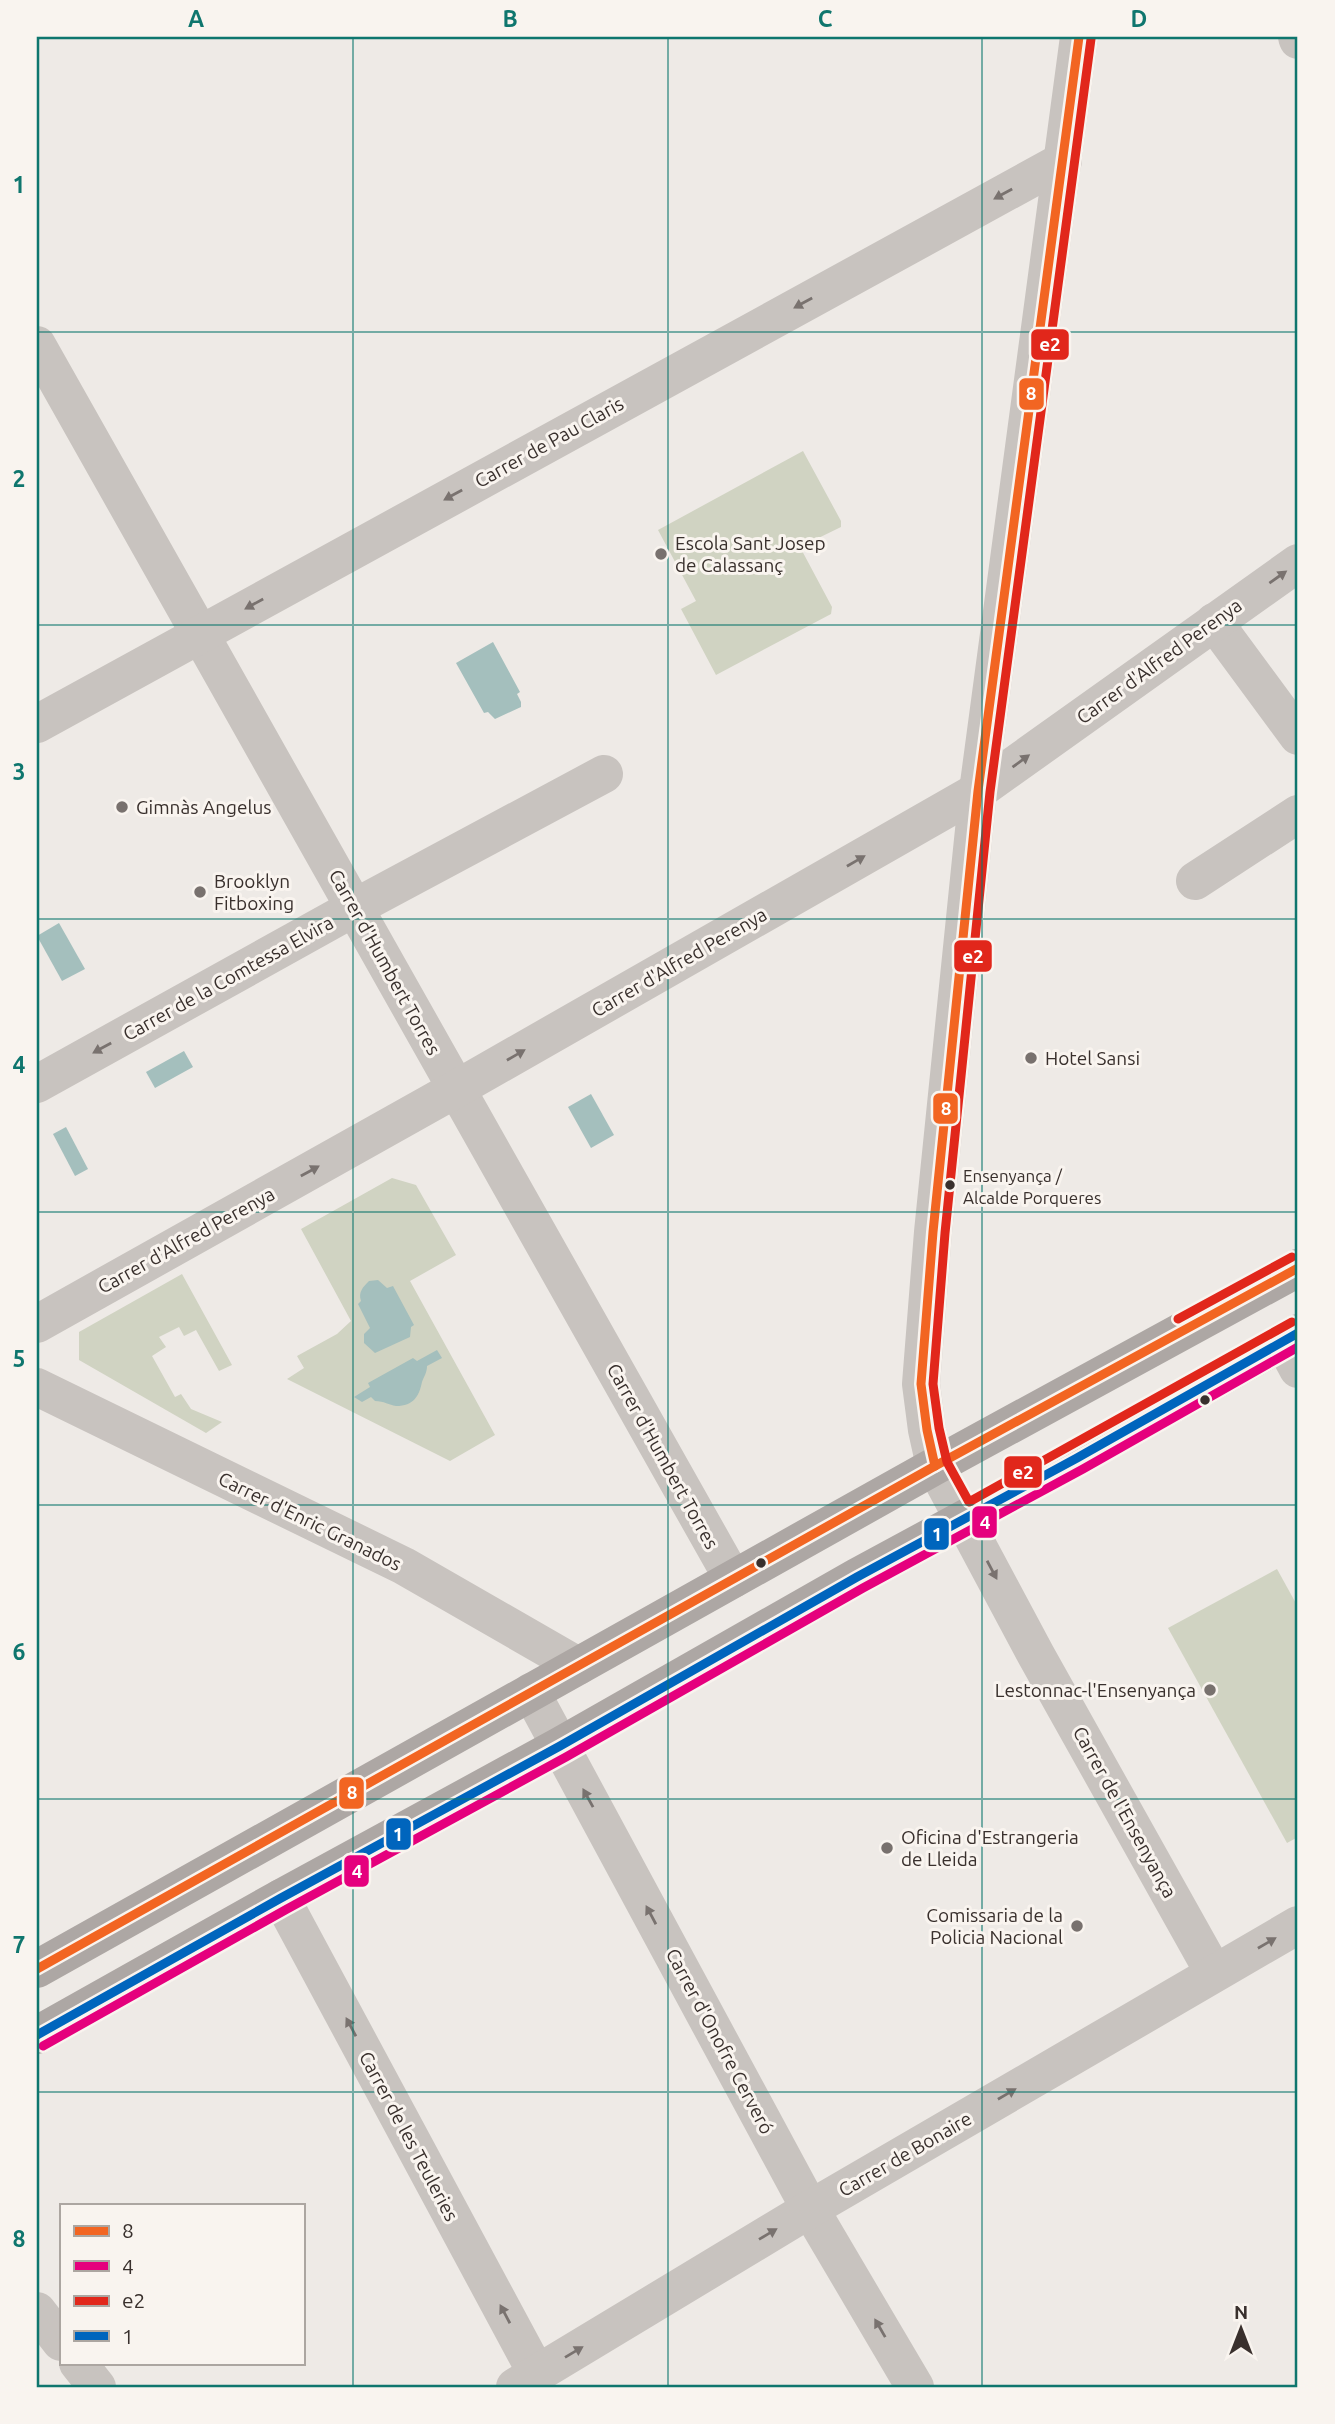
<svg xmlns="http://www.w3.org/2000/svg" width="1335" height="2424" font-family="Ubuntu,sans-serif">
<rect width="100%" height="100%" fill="#eeeae6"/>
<g fill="#d0d3c2">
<polygon points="803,451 841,521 841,527 800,547 832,607 831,614 716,675 681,609 696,601 658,530"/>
<polygon points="392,1178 416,1185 456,1255 410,1281 495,1435 450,1461 287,1379 304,1368 297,1356 337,1334 351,1321 301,1229"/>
<polygon points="182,1274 232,1365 219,1371 196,1330 184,1336 179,1327 159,1337 166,1347 152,1356 175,1397 181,1394 191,1409 222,1422 206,1433 79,1360 79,1332"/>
<polygon points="1277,1569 1298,1607 1298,1837 1287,1843 1168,1628"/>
</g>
<g fill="#a4bfbd">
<polygon points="493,642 520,692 517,694 521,702 521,707 495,719 488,712 484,713 456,663"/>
<polygon points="59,923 85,969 62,981 37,936"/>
<polygon points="184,1051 193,1067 155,1088 146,1072"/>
<polygon points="591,1094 614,1135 591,1148 568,1107"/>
<polygon points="66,1127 88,1169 75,1176 53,1134"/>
<path d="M378 1280 387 1288 393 1286 414 1325 411 1327 410 1337 375 1353 364 1343V1334L370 1328 358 1304 361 1301C358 1292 363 1287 369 1281Z"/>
<path d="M437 1350 442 1358 427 1366C427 1373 424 1376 422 1382 419 1396 414 1406 396 1406 389 1405 384 1401 375 1401L371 1397 362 1402 354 1397 370 1387 368 1383 413 1358 417 1361Z"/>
</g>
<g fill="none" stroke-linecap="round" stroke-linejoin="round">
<g stroke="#c8c3bf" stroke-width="38">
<polyline points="1079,37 978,791 933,1232 921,1384 927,1430 935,1466 1036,1655 1214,1973"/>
<polyline points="1297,37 1298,40"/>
<polyline points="37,345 733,1579"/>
<polyline points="1214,622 1298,736"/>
<polyline points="37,724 1063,161"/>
<polyline points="1195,881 1298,814"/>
<polyline points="37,1084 354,908 604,774"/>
<polyline points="37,1324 456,1089 978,791 1298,563"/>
<polyline points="1283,1341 1298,1369"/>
<polyline points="37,1387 404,1566 578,1666"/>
<polyline points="531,1692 810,2209 915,2387"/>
<polyline points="281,1898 537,2374"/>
<polyline points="37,2311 61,2342"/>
<polyline points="78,2363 97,2387"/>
<polyline points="515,2387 810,2209 1298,1925"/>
</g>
<g stroke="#ada7a4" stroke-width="38">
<polyline points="37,1969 935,1466 1298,1268"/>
<polyline points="37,2035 281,1898 560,1746 857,1577 1077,1458 1298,1333"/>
</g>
<g stroke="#f9f4ef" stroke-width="14">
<g id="bus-1">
<polyline points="935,1466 927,1430 921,1384 933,1232 978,791 1079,37"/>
<polyline points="37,1969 935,1466 1298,1268"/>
</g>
</g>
<g stroke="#f9f4ef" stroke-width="14">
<polyline id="bus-2" points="43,2046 287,1909 566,1757 863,1588 1083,1469 1298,1347"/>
</g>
<g stroke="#f9f4ef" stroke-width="14">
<g id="bus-3">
<polyline points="1091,39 990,792 945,1233 933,1384 939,1428 947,1462 969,1502 1292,1322"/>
<polyline points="1178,1319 1292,1257"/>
</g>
</g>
<g stroke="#f9f4ef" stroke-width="14">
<polyline id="bus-4" points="37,2035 281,1898 560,1746 857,1577 1077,1458 1298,1333"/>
</g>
<use href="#bus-1" stroke="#f26522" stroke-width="9"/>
<use href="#bus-2" stroke="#e5007d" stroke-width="9"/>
<use href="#bus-3" stroke="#e1271b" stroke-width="9"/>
<use href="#bus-4" stroke="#0065bd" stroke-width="9"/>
</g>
<defs><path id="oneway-solid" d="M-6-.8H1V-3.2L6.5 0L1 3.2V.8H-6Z" transform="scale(1.75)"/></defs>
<g fill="#79726f">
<use href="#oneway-solid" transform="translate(1003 194) rotate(151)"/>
<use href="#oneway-solid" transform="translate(803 303) rotate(151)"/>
<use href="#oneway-solid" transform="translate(453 495) rotate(151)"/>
<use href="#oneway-solid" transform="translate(1278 577) rotate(-35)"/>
<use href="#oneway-solid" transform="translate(254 604) rotate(151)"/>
<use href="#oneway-solid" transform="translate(1021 761) rotate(-36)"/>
<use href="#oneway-solid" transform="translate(856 861) rotate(-30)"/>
<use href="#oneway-solid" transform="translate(102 1048) rotate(151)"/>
<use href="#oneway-solid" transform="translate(516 1055) rotate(-30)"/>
<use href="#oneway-solid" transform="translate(310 1171) rotate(-29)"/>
<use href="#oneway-solid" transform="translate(992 1570) rotate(62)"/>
<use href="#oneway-solid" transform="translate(588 1798) rotate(-119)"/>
<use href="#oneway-solid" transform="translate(651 1915) rotate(-118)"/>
<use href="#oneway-solid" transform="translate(1267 1943) rotate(-30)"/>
<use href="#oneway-solid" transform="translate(351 2027) rotate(-118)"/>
<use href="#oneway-solid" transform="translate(1007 2094) rotate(-30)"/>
<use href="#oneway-solid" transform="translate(768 2234) rotate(-31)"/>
<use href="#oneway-solid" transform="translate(505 2314) rotate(-118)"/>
<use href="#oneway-solid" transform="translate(880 2328) rotate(-120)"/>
<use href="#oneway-solid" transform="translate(574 2352) rotate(-31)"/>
</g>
<path fill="none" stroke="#0f766e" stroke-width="2" stroke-opacity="0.55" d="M353 37V2387M668 37V2387M982 37V2387M37 332H1298M37 625H1298M37 919H1298M37 1212H1298M37 1505H1298M37 1799H1298M37 2092H1298"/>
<g fill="#78716e" stroke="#f9f4ef" stroke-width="2.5">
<circle cx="661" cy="554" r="7"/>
<circle cx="122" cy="807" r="7"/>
<circle cx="200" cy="892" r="7"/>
<circle cx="1031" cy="1058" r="7"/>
<circle cx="1210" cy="1690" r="7"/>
<circle cx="887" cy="1848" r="7"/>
<circle cx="1077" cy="1926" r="7"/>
</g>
<g fill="#39302d" stroke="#f9f4ef" stroke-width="2.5">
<circle cx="950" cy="1185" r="6"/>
<circle cx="1205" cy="1400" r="6"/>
<circle cx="761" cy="1563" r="6"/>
</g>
<g text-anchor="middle" stroke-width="6" stroke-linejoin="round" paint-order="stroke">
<g font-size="17" fill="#39302d" stroke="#f9f4ef" text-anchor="start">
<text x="963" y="1182">Ensenyança /<tspan x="963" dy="22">Alcalde Porqueres</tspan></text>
</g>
<g font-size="19" fill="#39302d" stroke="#f9f4ef">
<text transform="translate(549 442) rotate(-29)" y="7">Carrer de Pau Claris</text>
<text transform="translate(1159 661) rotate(-36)" y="7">Carrer d'Alfred Perenya</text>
<text transform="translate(385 962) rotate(61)" y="7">Carrer d'Humbert Torres</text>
<text transform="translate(679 962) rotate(-30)" y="7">Carrer d'Alfred Perenya</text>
<text transform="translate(228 978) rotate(-29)" y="7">Carrer de la Comtessa Elvira</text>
<text transform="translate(186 1240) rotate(-29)" y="7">Carrer d'Alfred Perenya</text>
<text transform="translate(663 1456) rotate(61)" y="7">Carrer d'Humbert Torres</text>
<text transform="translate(310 1521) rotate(26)" y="7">Carrer d'Enric Granados</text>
<text transform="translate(1125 1812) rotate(61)" y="7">Carrer de l'Ensenyança</text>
<text transform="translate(720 2041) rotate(62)" y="7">Carrer d'Onofre Cerveró</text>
<text transform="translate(409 2136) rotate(62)" y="7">Carrer de les Teuleries</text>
<text transform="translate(905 2154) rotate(-30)" y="7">Carrer de Bonaire</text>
</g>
<g font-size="19" fill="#39302d" stroke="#f9f4ef" text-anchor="start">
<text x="675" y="550">Escola Sant Josep<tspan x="675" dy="22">de Calassanç</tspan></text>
<text x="136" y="814">Gimnàs Angelus</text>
<text x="214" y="888">Brooklyn<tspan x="214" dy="22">Fitboxing</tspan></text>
<text x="1045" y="1065">Hotel Sansi</text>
<text x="1196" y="1697" text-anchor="end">Lestonnac-l'Ensenyança</text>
<text x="901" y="1844">Oficina d'Estrangeria<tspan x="901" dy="22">de Lleida</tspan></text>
<text x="1063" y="1922" text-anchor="end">Comissaria de la<tspan x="1063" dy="22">Policia Nacional</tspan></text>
</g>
</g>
<g stroke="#f9f4ef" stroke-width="2.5">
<rect x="1030" y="328" width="40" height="33" rx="7" fill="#e1271b"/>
<rect x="1018" y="377" width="27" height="34" rx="7" fill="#f26522"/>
<rect x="953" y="939" width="40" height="34" rx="7" fill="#e1271b"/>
<rect x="932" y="1092" width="27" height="33" rx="7" fill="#f26522"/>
<rect x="1003" y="1455" width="40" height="34" rx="7" fill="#e1271b"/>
<rect x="971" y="1505" width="27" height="34" rx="7" fill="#e5007d"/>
<rect x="923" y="1517" width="27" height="34" rx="7" fill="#0065bd"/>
<rect x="338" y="1776" width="27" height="34" rx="7" fill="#f26522"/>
<rect x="385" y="1817" width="27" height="34" rx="7" fill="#0065bd"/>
<rect x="343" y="1854" width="27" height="34" rx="7" fill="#e5007d"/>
</g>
<g font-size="19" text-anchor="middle" font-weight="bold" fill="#fff">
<text x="1050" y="351">e2</text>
<text x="1031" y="400">8</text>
<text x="973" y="963">e2</text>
<text x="946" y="1115">8</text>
<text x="1023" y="1479">e2</text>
<text x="985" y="1529">4</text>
<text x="937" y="1541">1</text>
<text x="352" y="1799">8</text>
<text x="398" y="1841">1</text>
<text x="357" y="1878">4</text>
</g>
<rect width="1335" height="2424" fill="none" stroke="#f9f4ef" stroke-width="77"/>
<rect x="60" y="2204" width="245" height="161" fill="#f9f4ef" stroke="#aca6a1" stroke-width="2"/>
<rect x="74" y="2226" width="35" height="10" fill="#f26522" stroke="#aca6a1" stroke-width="2"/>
<text x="122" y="2238" font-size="21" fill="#39302d">8</text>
<rect x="74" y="2261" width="35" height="10" fill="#e5007d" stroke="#aca6a1" stroke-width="2"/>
<text x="122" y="2274" font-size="21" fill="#39302d">4</text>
<rect x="74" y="2296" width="35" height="10" fill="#e1271b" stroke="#aca6a1" stroke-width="2"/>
<text x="122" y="2308" font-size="21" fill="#39302d">e2</text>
<rect x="74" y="2331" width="35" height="10" fill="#0065bd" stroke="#aca6a1" stroke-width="2"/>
<text x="122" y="2344" font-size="21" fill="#39302d">1</text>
<g transform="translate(1241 2329)" stroke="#f9f4ef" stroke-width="5" paint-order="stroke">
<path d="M0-5L12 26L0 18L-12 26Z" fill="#39302d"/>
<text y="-10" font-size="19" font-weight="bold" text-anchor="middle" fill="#39302d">N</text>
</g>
<rect x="38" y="38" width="1258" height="2348" fill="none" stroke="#0f766e" stroke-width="2.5"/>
<g font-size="23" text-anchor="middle" font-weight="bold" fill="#0f766e">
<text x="196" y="27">A</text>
<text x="510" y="27">B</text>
<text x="825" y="27">C</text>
<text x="1139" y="27">D</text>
<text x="19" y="193">1</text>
<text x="19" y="487">2</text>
<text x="19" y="780">3</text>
<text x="19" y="1073">4</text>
<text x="19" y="1367">5</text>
<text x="19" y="1660">6</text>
<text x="19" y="1953">7</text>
<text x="19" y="2247">8</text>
</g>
</svg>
